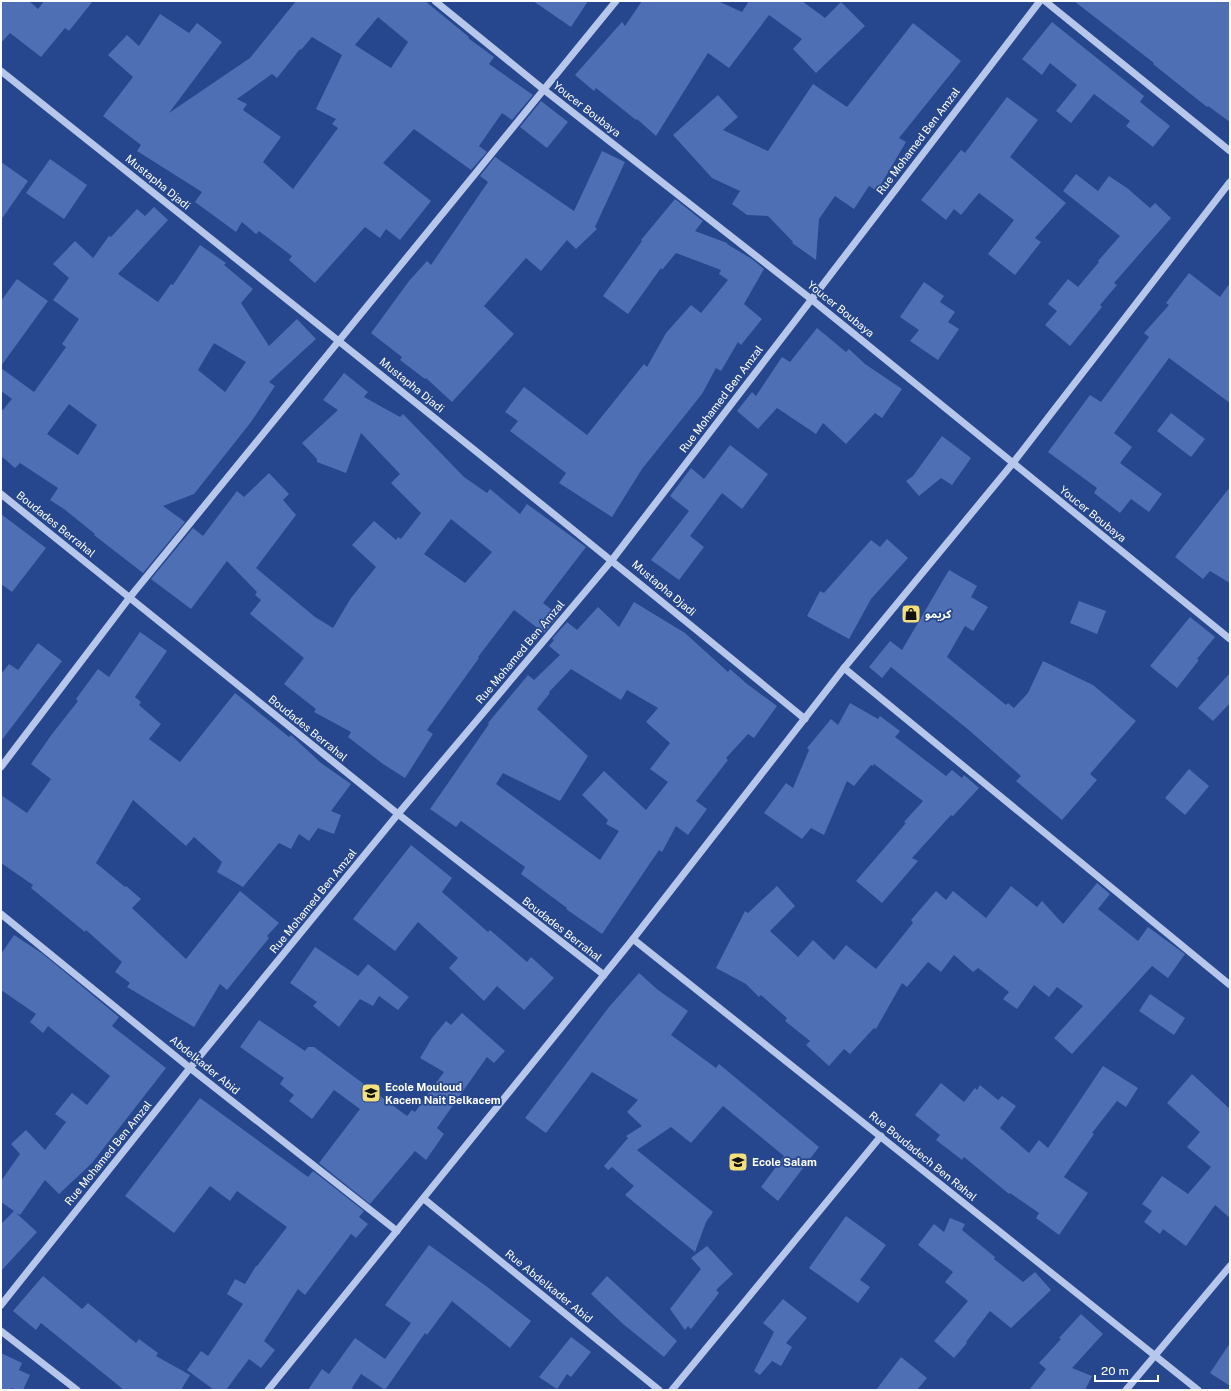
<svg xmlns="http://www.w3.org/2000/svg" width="1231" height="1391" font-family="'Public Sans','Noto Sans Arabic',sans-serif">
<rect width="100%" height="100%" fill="#26468d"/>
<g fill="#4f6fb4" fill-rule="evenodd">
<polygon points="1,1 29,1 38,9 44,1 93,1 69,31 65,28 41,57 10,33 1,43"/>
<path d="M296 1H425L469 37 468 38 494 57 489 64 533 95 512 120 502 113 479 146 487 152 471 170 414 129 383 163 431 201 400 240 386 229 380 238 365 227 315 283 289 260 292 256 259 231 256 234 242 222 236 232 195 202 202 192 137 151 141 145 103 116 133 77 108 55 127 35 139 46 160 14 189 33 197 23 222 42 169 113 250 58ZM378 17 408 42 391 68 355 45ZM312 37 342 55 316 109 336 119 332 124 338 128 293 189 263 162 281 137 243 110 247 104 237 99 272 74 277 78 300 49 301 50Z"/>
<polygon points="533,1 588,1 571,27"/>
<polygon points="642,1 718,1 742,12 749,1 802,1 825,18 841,2 865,26 816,73 793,49 802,39 769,15 729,68 708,53 656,136 637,119 636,120 596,88 594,91 575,75 622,22 625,26"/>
<polygon points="1074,1 1230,1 1230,122 1208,106 1207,107 1153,64 1154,63"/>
<polygon points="1052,22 1144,96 1140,102 1170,126 1153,147 1126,126 1130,121 1094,94 1071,123 1056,111 1077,85 1050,63 1042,75 1022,59"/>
<polygon points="913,23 961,61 899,138 906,142 877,191 869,186 854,209 835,196 819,219 816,260 792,243 793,242 768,216 747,215 732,204 740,191 712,178 673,135 718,95 738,117 723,130 768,151 813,84 847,107"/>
<polygon points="1007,97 1038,120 1010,157 1066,203 1035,238 1041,242 1015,275 988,254 1014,220 979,193 961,215 954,209 946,220 921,200 961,150 965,153"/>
<polygon points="541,101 568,122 547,148 520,127"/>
<polygon points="602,151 625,162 595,227 597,229 576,249 567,240 541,271 526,258 484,306 514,334 452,402 426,378 425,379 400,360 402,357 371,333 409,281 427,261 431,265 488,182 480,176 495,157 574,211"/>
<polygon points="50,159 87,185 64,219 26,193"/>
<polygon points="1,162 28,181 1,220"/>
<polygon points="1076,174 1098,191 1109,176 1127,188 1150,208 1155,203 1171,218 1114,283 1117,285 1100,305 1102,307 1070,346 1045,325 1057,311 1048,304 1068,279 1078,287 1099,262 1098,261 1120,236 1063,191"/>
<polygon points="675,199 703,221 695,231 727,243 727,244 752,259 764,269 744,304 762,319 741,345 738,342 721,371 716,368 702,394 642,469 612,517 559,483 566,473 510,431 518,421 505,412 524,387 587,435 644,364 647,367 666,333 691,305 701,313 728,280 719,274 721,270 676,253 662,270 661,268 628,314 603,296 642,241 641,240"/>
<path d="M154 207 168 220 118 274 158 302 171 284 173 285 200 245 226 263 224 265 253 289 241 303 269 346 297 319 316 339 269 382 275 386 251 422 194 494 163 506 185 522 143 573 94 535 95 534 64 509 50 500 58 488 20 463 15 468 1 456V412L12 399 1 391V368L34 392 66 347 62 344 79 319 53 300 69 278 53 264 75 241 93 258 109 236 111 237 137 209 145 216ZM214 343 246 362 225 392 198 370ZM69 404 97 425 78 455 47 434Z"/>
<polygon points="1189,273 1220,297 1230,283 1230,403 1169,358 1114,433 1132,447 1120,463 1162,494 1149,512 1131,499 1120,513 1094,493 1097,488 1048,452 1090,395 1101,402 1149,337 1144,333 1169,305 1166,303"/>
<polygon points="17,279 48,301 1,366 1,301"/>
<polygon points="924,282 944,296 940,302 955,312 948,322 959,329 938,360 910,341 919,330 900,317"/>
<polygon points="817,328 846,352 849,349 865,364 902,389 882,418 875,413 846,444 823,423 816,434 777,408 758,429 737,411 752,392 756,396 782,357 790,362"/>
<path d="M344 373 368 392 364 397 400 417 403 414 464 477 487 493 490 489 520 514 527 504 586 547 543 603 559 615 544 633 514 610 478 657 479 658 427 730 433 734 405 778 383 764 348 737 351 732 314 712 316 709 284 684 304 658 250 614 261 600 255 595 257 592 227 561 191 609 151 579 193 528 203 536 237 491 244 497 269 473 289 494 283 500 296 515 256 568 315 617 333 628 351 598 376 567 352 545 374 521 396 540 398 537 401 539 421 513 391 483 400 474 361 433 346 473 317 462V459L302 443 338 410 323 400ZM451 519 492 552 465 583 424 554Z"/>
<polygon points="1171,413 1205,439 1191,457 1157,431"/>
<polygon points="942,436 971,458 952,485 941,478 919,496 906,481 913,476"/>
<polygon points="730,445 768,474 742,509 722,493 690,536 704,547 679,580 651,560 689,511 670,496 691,468 704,479"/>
<polygon points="1230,487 1230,583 1210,571 1203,579 1175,557"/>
<polygon points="1,514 46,548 12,592 1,584"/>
<polygon points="887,539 908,558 871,599 849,639 807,616 820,591 824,593 871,540 880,547"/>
<polygon points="949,570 977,586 971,597 988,607 973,631 965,626 947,657 1006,705 1008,703 1014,708 1028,693 1043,661 1093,685 1136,721 1090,774 1097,780 1062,820 1016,781 1021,776 970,731 891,667 882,678 869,667 890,641 902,650"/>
<polygon points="1079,601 1106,611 1097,634 1070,623"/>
<path d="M634 602 685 633 728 672 730 669 747 684 777 706 754 738 748 734 726 758 728 760 696 801 707 809 688 835 676 826 662 852 659 850 602 934 566 909 567 908 521 874 525 867 482 836 461 821 456 827 430 809 489 724 488 723 528 675 534 680 560 655 549 646 554 640 552 639 567 622 577 630 598 607 619 627ZM571 669 621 700 627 690 658 708 646 722 670 743 650 769 668 782 646 810 604 771 582 795 608 820 606 824 619 831 600 860 496 784 503 773 560 801 588 756 537 709 550 693 549 692Z"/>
<polygon points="1190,617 1215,637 1197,659 1199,660 1177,688 1150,666"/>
<polygon points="140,632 167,651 135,697 141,702 139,705 161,724 149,739 180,762 235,693 289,737 291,735 321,763 351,784 331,811 341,815 334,834 318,828 309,841 299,834 291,849 279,843 243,887 217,872 222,862 194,837 186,846 133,800 96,863 125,887 126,886 141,899 132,908 186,959 240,891 279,923 267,936 269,938 227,990 220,984 194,1027 127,987 130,983 115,972 122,962 86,930 85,932 31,888 33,885 1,863 1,795 27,813 51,779 31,764 52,734 78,701 76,699 98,669 109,677"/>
<polygon points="38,643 62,661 1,741 1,674 9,664 18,670"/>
<polygon points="1230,673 1230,703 1213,721 1198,708"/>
<polygon points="850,703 878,719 880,716 900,731 895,737 946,776 952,770 962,778 964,775 979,788 953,816 951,815 912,858 918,861 882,903 856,881 906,823 904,822 923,801 874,764 873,766 871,765 854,786 847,781 824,835 811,828 802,839 764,813 786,783 793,788 809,750 807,748 831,719 838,725"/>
<polygon points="1189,769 1209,786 1185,815 1165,798"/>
<polygon points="411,845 452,878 442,892 488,932 490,930 527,962 531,957 554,978 524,1010 497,986 484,1001 449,968 458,958 418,922 395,951 353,919"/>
<polygon points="1097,883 1110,894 1098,909 1138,941 1148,927 1185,954 1168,978 1152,966 1072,1054 1054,1038 1083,1006 1057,987 1049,997 1034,985 1017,1009 1003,999 1009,992 978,968 973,972 954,955 941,972 928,962 907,987 902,983 876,1029 874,1028 850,1054 844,1049 829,1066 806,1045 810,1041 785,1021 787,1018 761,995 759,997 746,984 716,968 745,911 748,913 777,886 795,906 770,931 798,957 813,940 834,960 846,945 876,969 913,923 911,920 936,891 946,900 953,891 986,918 1011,886 1037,907 1042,901 1063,924"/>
<polygon points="14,935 43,954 119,1017 112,1026 166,1068 92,1163 59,1194 45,1180 20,1215 16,1213 37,1232 1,1271 1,1224 14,1211 1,1202 1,1181 20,1154 11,1144 26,1130 45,1150 66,1122 55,1114 72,1093 87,1105 110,1076 48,1026 43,1033 30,1022 36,1014 1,990 1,954"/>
<polygon points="315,947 358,976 368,964 409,997 398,1010 379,996 373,1006 360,999 339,1027 313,1006 317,1002 290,983"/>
<polygon points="639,973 658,990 688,1011 671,1035 716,1068 719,1064 819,1147 778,1201 761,1187 784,1156 723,1106 691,1143 671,1127 637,1150 713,1212 706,1222 695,1252 625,1195 634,1186 612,1167 608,1170 604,1166 628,1138 626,1136 642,1126 627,1112 638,1100 592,1072 546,1133 525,1118 609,1007"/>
<polygon points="1150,994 1185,1018 1174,1035 1139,1011"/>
<polygon points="462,1013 505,1051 494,1063 487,1057 437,1128 444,1134 426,1160 415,1151 370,1204 319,1163 360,1109 334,1090 312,1119 289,1101 294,1095 280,1084 284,1078 240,1047 259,1020 305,1051 308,1047 314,1047 407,1116 412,1110 415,1112 444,1072 420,1058 432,1038 446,1021 451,1025"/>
<polygon points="1103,1066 1138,1088 1126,1107 1117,1101 1092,1133 1094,1134 1064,1177 1088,1193 1059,1235 1036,1218 1039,1213 1010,1193 1009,1194 964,1157 962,1160 936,1140 940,1135 915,1115 941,1083 964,1102 975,1088 977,1090 980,1085 998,1100 1002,1096 1016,1106 1000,1128 1029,1153 1039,1140 1048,1148"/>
<polygon points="1192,1074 1230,1109 1230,1218 1215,1205 1186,1246 1163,1229 1160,1234 1144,1222 1152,1211 1142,1204 1162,1176 1188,1194 1211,1167 1187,1147 1200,1132 1167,1103"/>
<polygon points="200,1098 308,1177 313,1171 364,1211 359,1217 368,1224 356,1238 351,1234 305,1295 298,1289 264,1341 275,1350 261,1368 249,1359 226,1390 214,1390 187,1370 201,1351 208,1356 243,1304 227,1294 235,1279 245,1284 256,1266 257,1266 287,1227 237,1191 230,1201 210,1186 174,1233 125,1196"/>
<polygon points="846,1216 886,1245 860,1280 870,1287 858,1303 809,1268"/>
<polygon points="950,1218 965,1224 962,1230 995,1257 994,1259 1023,1282 1035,1272 1051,1290 1011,1328 990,1311 966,1342 967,1343 954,1358 934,1341 968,1301 945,1282 953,1272 918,1245 934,1224 944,1232"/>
<polygon points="429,1245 486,1286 531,1321 510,1348 452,1301 427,1335 425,1333 385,1390 361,1374 352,1388 354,1390 308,1390 322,1369 329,1374 355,1338 385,1359 411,1323 385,1305"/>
<polygon points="707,1246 733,1274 716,1290 719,1293 691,1329 688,1326 685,1330 670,1309 701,1269 691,1258"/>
<polygon points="43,1276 82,1309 88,1303 136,1343 139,1339 158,1353 156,1356 190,1375 181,1390 124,1390 41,1323 36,1330 13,1311"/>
<polygon points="607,1276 677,1341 664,1357 623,1324 591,1294"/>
<polygon points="783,1299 807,1318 786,1343 792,1347 781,1366 772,1361 760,1375 754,1371 774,1332 763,1323"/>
<polygon points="1081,1314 1103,1334 1072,1368 1092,1376 1085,1390 1029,1390 1046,1369 1039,1363 1061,1339 1059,1338"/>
<polygon points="571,1337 591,1352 571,1377 567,1374 557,1389 539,1377"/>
<polygon points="1230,1343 1230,1386 1210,1373"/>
<polygon points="1,1353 22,1363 19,1370 30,1375 23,1390 16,1390 11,1388 10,1390 1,1390"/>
<polygon points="901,1357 927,1378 917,1390 876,1390"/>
</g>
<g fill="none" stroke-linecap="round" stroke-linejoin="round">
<g stroke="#b6c7eb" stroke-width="7">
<polyline points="435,1 543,89 811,299 1230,639"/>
<polyline points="1045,1 1230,151"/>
<path d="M1 71C270 286 539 500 805 719"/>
<polyline points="1,494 398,814 604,975"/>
<polyline points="844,668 1230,985"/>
<polyline points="1,767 130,597 616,1"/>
<polyline points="1,914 190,1068 397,1231"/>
<polyline points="633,939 1198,1390"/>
<polyline points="424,1199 659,1390"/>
<polyline points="1,1305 190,1068 398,814 612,560 1040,1"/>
<polyline points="1,1331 77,1390"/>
<polyline points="268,1390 633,939 844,668 1013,463 1230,182"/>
<polyline points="672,1390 881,1136"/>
<polyline points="1126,1390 1230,1266"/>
</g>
</g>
<defs>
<g id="shop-square" transform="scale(1)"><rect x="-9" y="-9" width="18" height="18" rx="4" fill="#f4e07b" stroke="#26468d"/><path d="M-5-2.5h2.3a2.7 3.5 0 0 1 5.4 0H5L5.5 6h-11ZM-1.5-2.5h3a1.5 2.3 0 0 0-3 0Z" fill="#111"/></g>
<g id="school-square" transform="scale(1)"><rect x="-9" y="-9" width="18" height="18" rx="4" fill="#f4e07b" stroke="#26468d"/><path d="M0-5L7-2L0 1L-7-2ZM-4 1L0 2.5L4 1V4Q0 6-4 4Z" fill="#111"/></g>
</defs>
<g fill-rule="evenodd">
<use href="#shop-square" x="911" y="614"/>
<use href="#school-square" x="371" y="1093"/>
<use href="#school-square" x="738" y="1162"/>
</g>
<g text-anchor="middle" stroke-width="3.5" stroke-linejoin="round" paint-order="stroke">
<g font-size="11" fill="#fff" stroke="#26468d">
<text transform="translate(587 109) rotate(38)" y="4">Youcer Boubaya</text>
<text transform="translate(918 141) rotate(-53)" y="4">Rue Mohamed Ben Amzal</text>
<text transform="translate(158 182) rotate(39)" y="4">Mustapha Djadi</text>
<text transform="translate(841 309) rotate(39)" y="4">Youcer Boubaya</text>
<text transform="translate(412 385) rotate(39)" y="4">Mustapha Djadi</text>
<text transform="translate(721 399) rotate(-53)" y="4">Rue Mohamed Ben Amzal</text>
<text transform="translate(1093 514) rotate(39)" y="4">Youcer Boubaya</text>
<text transform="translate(56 524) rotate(39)" y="4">Boudades Berrahal</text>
<text transform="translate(664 588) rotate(40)" y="4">Mustapha Djadi</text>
<text transform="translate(520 652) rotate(-50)" y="4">Rue Mohamed Ben Amzal</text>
<text transform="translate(308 728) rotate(39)" y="4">Boudades Berrahal</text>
<text transform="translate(313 901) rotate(-51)" y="4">Rue Mohamed Ben Amzal</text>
<text transform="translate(562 929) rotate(38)" y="4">Boudades Berrahal</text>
<text transform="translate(205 1065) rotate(39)" y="4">Abdelkader Abid</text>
<text transform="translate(108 1153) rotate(-51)" y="4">Rue Mohamed Ben Amzal</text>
<text transform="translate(923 1156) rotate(39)" y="4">Rue Boudadech Ben Rahal</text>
<text transform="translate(549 1286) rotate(39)" y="4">Rue Abdelkader Abid</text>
</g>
<g font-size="11" font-weight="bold" fill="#fff" stroke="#26468d" text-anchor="start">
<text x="925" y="618">كريمو</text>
<text x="385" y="1091">Ecole Mouloud<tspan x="385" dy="13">Kacem Nait Belkacem</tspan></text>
<text x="752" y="1166">Ecole Salam</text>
</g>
</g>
<rect width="1231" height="1391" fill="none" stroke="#ffffff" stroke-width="4"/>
<path d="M1095 1375v6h63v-6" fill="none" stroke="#ffffff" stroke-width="2"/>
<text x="1101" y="1375" font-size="12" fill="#ffffff" stroke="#26468d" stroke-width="3" paint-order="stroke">20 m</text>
</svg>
